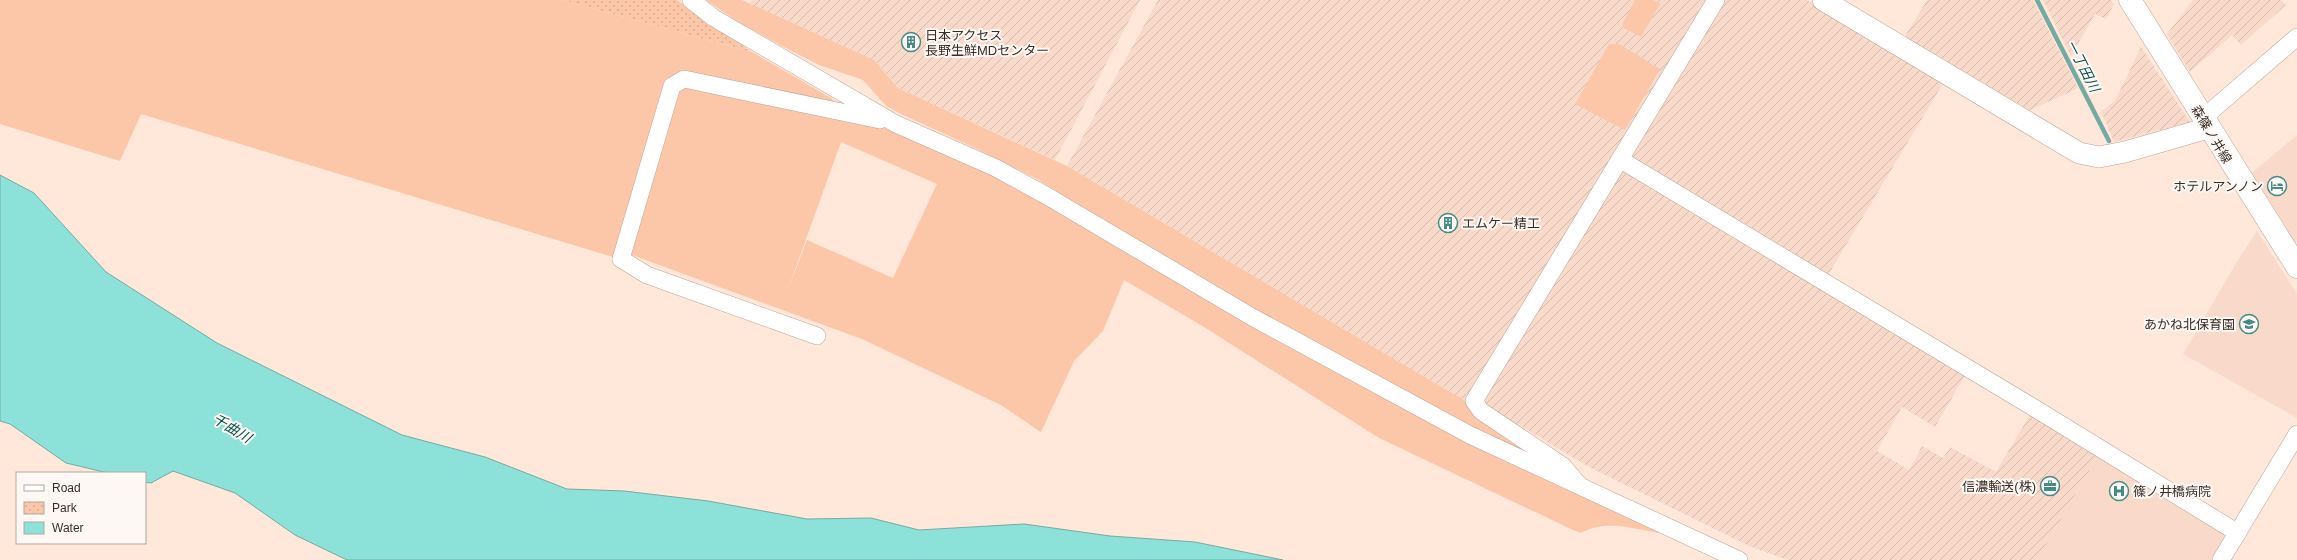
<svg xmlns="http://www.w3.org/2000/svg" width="2297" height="560" font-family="Arial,'Noto Sans JP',sans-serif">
<defs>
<pattern id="industrial-furrows" width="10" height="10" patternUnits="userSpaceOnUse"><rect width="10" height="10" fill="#f9daca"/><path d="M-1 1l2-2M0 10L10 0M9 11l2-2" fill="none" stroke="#d6bbad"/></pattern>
<pattern id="park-dots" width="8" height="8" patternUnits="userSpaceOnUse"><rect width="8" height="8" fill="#fcc7a9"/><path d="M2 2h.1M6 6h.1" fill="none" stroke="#d9ab91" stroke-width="1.8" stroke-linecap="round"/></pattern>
</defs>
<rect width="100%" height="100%" fill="#ffe7d9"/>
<g fill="#f9daca">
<polygon points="2297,135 2297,241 2294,243 2247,177"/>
<polygon points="2257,231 2297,294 2297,418 2183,354 2235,265"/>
<polygon points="2099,454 2221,528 2227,541 2216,560 2037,560"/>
</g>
<g fill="url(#industrial-furrows)">
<polygon points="752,0 1140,0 1055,160 898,88 874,60 750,4"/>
<polygon points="1158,0 1707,0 1469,403 1067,166"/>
<polygon points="1722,0 1807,0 1944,82 1822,285 1967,372 1935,427 1902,407 1877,451 1909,470 1922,446 1943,458 1950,447 1996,472 2031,413 2099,454 2037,560 1788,560 1749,546 1589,467 1482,403"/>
<polygon points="1927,0 2033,0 2078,88 2024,113 1904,38"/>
<polygon points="2043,0 2111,0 2114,4 2106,19 2095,14 2071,56"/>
<polygon points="2193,0 2281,0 2286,5 2241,45 2232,35 2190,72 2167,34"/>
<polygon points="2141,47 2190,122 2114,142 2101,111 2110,105 2116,99"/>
</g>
<g fill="#fcc7a9" fill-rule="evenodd">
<polygon points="0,0 562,0 752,52 831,98 836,103 687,73 667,78 613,257 141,114 120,161 0,124"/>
<polygon points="706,0 742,0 874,60 898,88 1067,166 1469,403 1552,465 1476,428 1366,370 1247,305 1130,237 1037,179 977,149 901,114 886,106 863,80 819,65 780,45 740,23"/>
<polygon points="1635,0 1653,0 1660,4 1641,37 1624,28 1622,25"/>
<polygon points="1609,44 1619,44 1660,69 1625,130 1575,104"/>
<path d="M685 87 888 125 984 170 1474 445 1660 533C1633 529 1607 519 1581 533L1571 529 1379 438 1204 327 1124 280 1103 331 1074 361 1041 432 1001 405 862 339 629 254 679 90ZM841 142 937 184 893 278 807 240 787 292Z"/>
</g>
<polygon fill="url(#park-dots)" points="562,0 677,0 752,52"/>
<polygon fill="#8ce1d9" stroke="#73aba3" points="0,175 34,193 106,272 217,343 402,435 485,457 567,489 624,491 708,501 807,519 871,518 919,530 1024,524 1110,536 1195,542 1283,560 347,560 295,535 235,493 173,471 151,483 145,482 145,473 108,473 66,463 10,424 0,421"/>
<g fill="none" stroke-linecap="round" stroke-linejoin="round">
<polyline stroke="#73aba3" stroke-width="4.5" points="2037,0 2109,141"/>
<g stroke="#bfa392" stroke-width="18">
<g id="minor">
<polyline points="691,0 714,18 896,124 996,168 1047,196 1252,317 1470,435 1739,560"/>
<polyline points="2203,118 2297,37"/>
<polyline points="1621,160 2031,406 2238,533"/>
<polyline points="817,336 647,275 621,259 672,86 684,79 880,120"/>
<polyline points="1579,485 1563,466 1481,411 1474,401 1716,0"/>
<polyline points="2221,560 2297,434"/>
</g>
</g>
<g stroke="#bfa392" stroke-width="22">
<polyline id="tertiary" points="1823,0 2079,153 2099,157 2125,152 2208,128"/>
</g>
<g stroke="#bfa392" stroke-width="23">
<polyline id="secondary" points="2130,0 2297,267"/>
</g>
<use href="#minor" stroke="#fff" stroke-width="17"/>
<use href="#tertiary" stroke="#fff" stroke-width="21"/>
<use href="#secondary" stroke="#fff" stroke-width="22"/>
</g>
<defs>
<g id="building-ring" transform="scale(1)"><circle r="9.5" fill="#fef8f5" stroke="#458c86" stroke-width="1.5"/><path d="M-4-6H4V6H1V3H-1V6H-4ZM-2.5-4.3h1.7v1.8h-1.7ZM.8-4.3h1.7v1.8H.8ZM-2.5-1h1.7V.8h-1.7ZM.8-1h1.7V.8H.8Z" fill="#458c86"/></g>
<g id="hotel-ring" transform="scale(1)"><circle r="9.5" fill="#fef8f5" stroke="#458c86" stroke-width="1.5"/><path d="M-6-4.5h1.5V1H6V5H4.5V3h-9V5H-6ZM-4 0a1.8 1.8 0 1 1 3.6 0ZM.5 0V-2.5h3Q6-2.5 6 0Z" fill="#458c86"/></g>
<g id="school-ring" transform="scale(1)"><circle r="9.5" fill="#fef8f5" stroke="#458c86" stroke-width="1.5"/><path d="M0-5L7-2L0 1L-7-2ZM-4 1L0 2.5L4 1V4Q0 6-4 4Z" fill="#458c86"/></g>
<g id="office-ring" transform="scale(1)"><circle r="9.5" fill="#fef8f5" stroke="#458c86" stroke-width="1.5"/><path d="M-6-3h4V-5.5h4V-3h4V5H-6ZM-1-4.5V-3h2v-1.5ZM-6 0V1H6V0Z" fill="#458c86"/></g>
<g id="hospital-ring" transform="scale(1)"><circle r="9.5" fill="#fef8f5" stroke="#458c86" stroke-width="1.5"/><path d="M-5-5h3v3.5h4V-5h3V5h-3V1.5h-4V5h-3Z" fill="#458c86"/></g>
</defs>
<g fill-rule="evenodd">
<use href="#building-ring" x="911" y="42"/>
<use href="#hotel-ring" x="2277" y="186"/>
<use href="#building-ring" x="1448" y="223"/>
<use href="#school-ring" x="2249" y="324"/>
<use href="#office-ring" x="2050" y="486"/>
<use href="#hospital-ring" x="2119" y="491"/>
</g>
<g text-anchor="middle" stroke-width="4" stroke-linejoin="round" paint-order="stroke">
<g font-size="13" fill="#382d26" stroke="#fef8f5" text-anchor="start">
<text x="925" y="40">日本アクセス<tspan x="925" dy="15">長野生鮮MDセンター</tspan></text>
<text x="2263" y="191" text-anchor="end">ホテルアンノン</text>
<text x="1462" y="228">エムケー精工</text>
<text x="2235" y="329" text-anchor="end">あかね北保育園</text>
<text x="2036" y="491" text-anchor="end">信濃輸送(株)</text>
<text x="2133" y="496">篠ノ井橋病院</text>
</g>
<g font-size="13" fill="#382d26" stroke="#fef8f5">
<text transform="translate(2212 134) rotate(59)" y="5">森篠ノ井線</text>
</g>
<g font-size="14" font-style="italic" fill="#085550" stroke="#fef8f5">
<text transform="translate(2083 66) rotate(63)" y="5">一丁田川</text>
<text transform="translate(232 428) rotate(31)" y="5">千曲川</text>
</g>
</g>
<rect x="16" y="472" width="130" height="72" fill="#fef8f5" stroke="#afa7a2"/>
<rect x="24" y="485" width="20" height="6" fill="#ffffff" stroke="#afa7a2"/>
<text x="52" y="492" font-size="12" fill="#382d26">Road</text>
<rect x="24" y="502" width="20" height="12" fill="url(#park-dots)" stroke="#afa7a2"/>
<text x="52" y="512" font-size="12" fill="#382d26">Park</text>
<rect x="24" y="522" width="20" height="12" fill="#8ce1d9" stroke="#afa7a2"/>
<text x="52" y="532" font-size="12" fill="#382d26">Water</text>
</svg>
